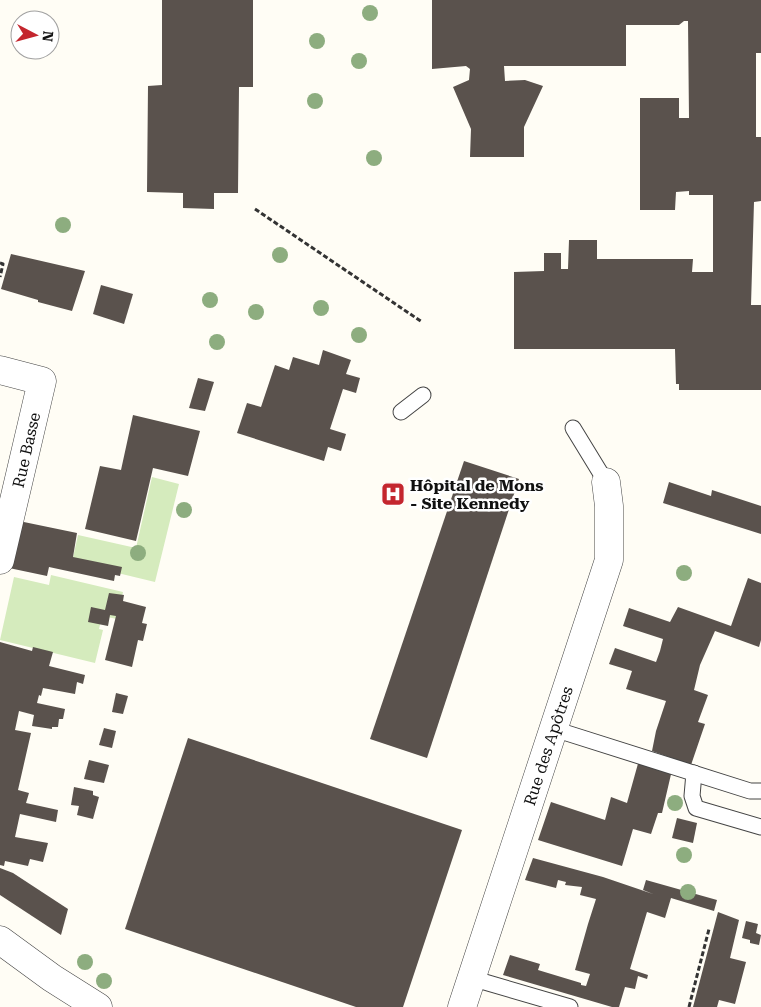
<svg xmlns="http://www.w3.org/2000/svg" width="761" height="1007" font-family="'Roboto Serif',serif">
<rect width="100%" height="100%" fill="#fffdf5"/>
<g fill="#d5ebbd">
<polygon points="152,477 179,484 155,582 72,562 78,535 136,548"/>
<polygon points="51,575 123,592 117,619 102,616 99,629 103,630 95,663 0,640 14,577 49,585"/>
</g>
<g fill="#5a524d">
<polygon points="162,0 253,0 253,87 239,87 238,193 214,193 214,209 183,208 183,193 147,192 148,86 162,85"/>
<polygon points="432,0 761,0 761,53 756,53 756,137 761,137 761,201 754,202 751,305 761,305 761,390 679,390 679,384 676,384 675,349 514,349 514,272 544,271 544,253 561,253 561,269 568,269 569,240 597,240 597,259 693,259 692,272 713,272 713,195 689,195 689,191 676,192 675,210 640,210 640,98 679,98 679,118 689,118 688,21 684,21 679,25 626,25 626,66 504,66 505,81 525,80 543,86 524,127 524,157 470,157 471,129 453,87 469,80 470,69 466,66 432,69"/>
<polygon points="11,254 85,271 72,311 38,302 38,300 1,289"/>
<polygon points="101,285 133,294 124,324 93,314"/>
<polygon points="323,350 351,360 346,374 360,378 356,393 343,389 330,429 346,434 341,451 328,447 324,461 237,433 247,403 261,407 275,365 289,370 293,357 319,365"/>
<polygon points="198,378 214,382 205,411 189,408"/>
<polygon points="133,415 200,431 188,476 153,468 136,541 85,529 100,466 121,470"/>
<polygon points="464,461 519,479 427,758 370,739"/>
<polygon points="669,482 711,496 712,490 761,506 761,534 663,503"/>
<polygon points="19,521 77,533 73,557 122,567 120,576 115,575 114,581 49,567 47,576 9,568"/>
<polygon points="748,578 761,583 761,640 759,647 715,631 700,665 694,690 708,695 698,722 705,724 691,765 652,751 656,731 666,701 626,689 632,671 609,664 615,648 656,662 660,651 663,639 623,626 629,608 670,622 678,607 731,626"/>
<polygon points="109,593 124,595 123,601 146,607 142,623 147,624 143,641 138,640 132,667 105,660 116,616 110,615 108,626 88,622 91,607 105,610"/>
<polygon points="0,642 32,651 33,647 53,652 49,666 85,675 83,684 77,682 75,694 43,688 41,696 39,695 37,703 65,709 63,719 59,719 58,727 52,727 52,729 32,726 34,715 19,711 15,730 31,733 18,790 29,793 26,803 58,810 56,822 20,814 15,837 48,843 43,862 30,859 28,866 5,861 4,866 0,865"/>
<polygon points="116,693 128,696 123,714 112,712"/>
<polygon points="104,728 116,731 112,748 99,745"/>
<polygon points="188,738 462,830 403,1007 356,1007 125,929"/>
<polygon points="89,760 109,765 104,783 84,779"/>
<polygon points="639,760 672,770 662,813 658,813 651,834 633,829 622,866 538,840 551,802 605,820 611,797 627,803"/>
<polygon points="74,787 93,791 93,795 99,797 93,819 77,815 79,806 71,805"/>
<polygon points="677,818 697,823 693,843 672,838"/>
<polygon points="533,858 603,877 653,894 643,890 646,880 717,900 714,911 671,898 665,918 647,912 630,969 648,975 647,979 638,976 635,989 625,987 619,1007 612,1007 503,975 510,955 540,964 538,970 581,983 581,985 586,986 590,974 575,970 588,924 596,899 580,895 582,887 565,885 566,882 558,880 556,888 525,880"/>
<polygon points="0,868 13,873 68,909 61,935 0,895"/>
<polygon points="718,912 739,920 730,958 746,962 735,1004 719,1000 717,1007 693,1007"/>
<polygon points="746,921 758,924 756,933 761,935 759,945 750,943 750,940 742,938"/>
</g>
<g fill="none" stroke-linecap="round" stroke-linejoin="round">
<g stroke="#444" stroke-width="17">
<g id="service">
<polyline points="401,412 423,395"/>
<polyline points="573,428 606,482"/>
<polyline points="554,729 750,791 761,791"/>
<polyline points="694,773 692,796 696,808 761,827"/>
<polyline points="471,978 570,1007"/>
</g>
</g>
<g stroke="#444" stroke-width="29">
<g id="minor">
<polyline points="0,370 42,381 0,560"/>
<polyline points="0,940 52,978 98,1007"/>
<path id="s1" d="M462 1007 609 560V506L606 482"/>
</g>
</g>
<g stroke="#333" stroke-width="3" stroke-dasharray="5 2.5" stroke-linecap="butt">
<polyline points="255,209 422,322"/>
<polyline points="0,263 3,264 0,277"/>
<polyline points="689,1007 709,929"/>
</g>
<use href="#service" stroke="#fff" stroke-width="15"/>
<use href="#minor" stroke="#fff" stroke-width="28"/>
</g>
<g fill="#8dad7f">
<circle cx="370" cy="13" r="8"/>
<circle cx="317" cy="41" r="8"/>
<circle cx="359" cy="61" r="8"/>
<circle cx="315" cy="101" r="8"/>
<circle cx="374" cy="158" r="8"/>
<circle cx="63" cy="225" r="8"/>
<circle cx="280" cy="255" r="8"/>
<circle cx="210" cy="300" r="8"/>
<circle cx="321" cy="308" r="8"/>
<circle cx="256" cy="312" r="8"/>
<circle cx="359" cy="335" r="8"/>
<circle cx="217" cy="342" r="8"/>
<circle cx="184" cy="510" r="8"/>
<circle cx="138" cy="553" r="8"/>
<circle cx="684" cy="573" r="8"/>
<circle cx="675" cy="803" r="8"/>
<circle cx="684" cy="855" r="8"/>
<circle cx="688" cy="892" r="8"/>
<circle cx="85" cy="962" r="8"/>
<circle cx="104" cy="981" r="8"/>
</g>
<defs>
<g id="hospital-square" transform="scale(1.25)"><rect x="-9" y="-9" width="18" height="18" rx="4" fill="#c4262e" stroke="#fff"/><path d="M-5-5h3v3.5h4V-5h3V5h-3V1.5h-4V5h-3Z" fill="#fff"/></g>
</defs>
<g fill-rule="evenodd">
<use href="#hospital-square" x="393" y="494"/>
</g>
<g text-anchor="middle" stroke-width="5" stroke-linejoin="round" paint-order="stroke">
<g font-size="16" fill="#111" stroke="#fff">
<text transform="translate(26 450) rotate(-77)" y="6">Rue Basse</text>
<text dy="6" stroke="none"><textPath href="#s1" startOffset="275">Rue des Apôtres</textPath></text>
</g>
<g font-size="16" font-weight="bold" fill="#111" stroke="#fff" text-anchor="start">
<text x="410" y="491">Hôpital de Mons<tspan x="410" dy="18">- Site Kennedy</tspan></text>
</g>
</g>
<g transform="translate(35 35) rotate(96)"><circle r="24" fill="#ffffff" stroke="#a0a0a0"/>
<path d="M0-4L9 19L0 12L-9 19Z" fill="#c4262e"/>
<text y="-8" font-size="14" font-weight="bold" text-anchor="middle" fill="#111111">N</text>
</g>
</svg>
